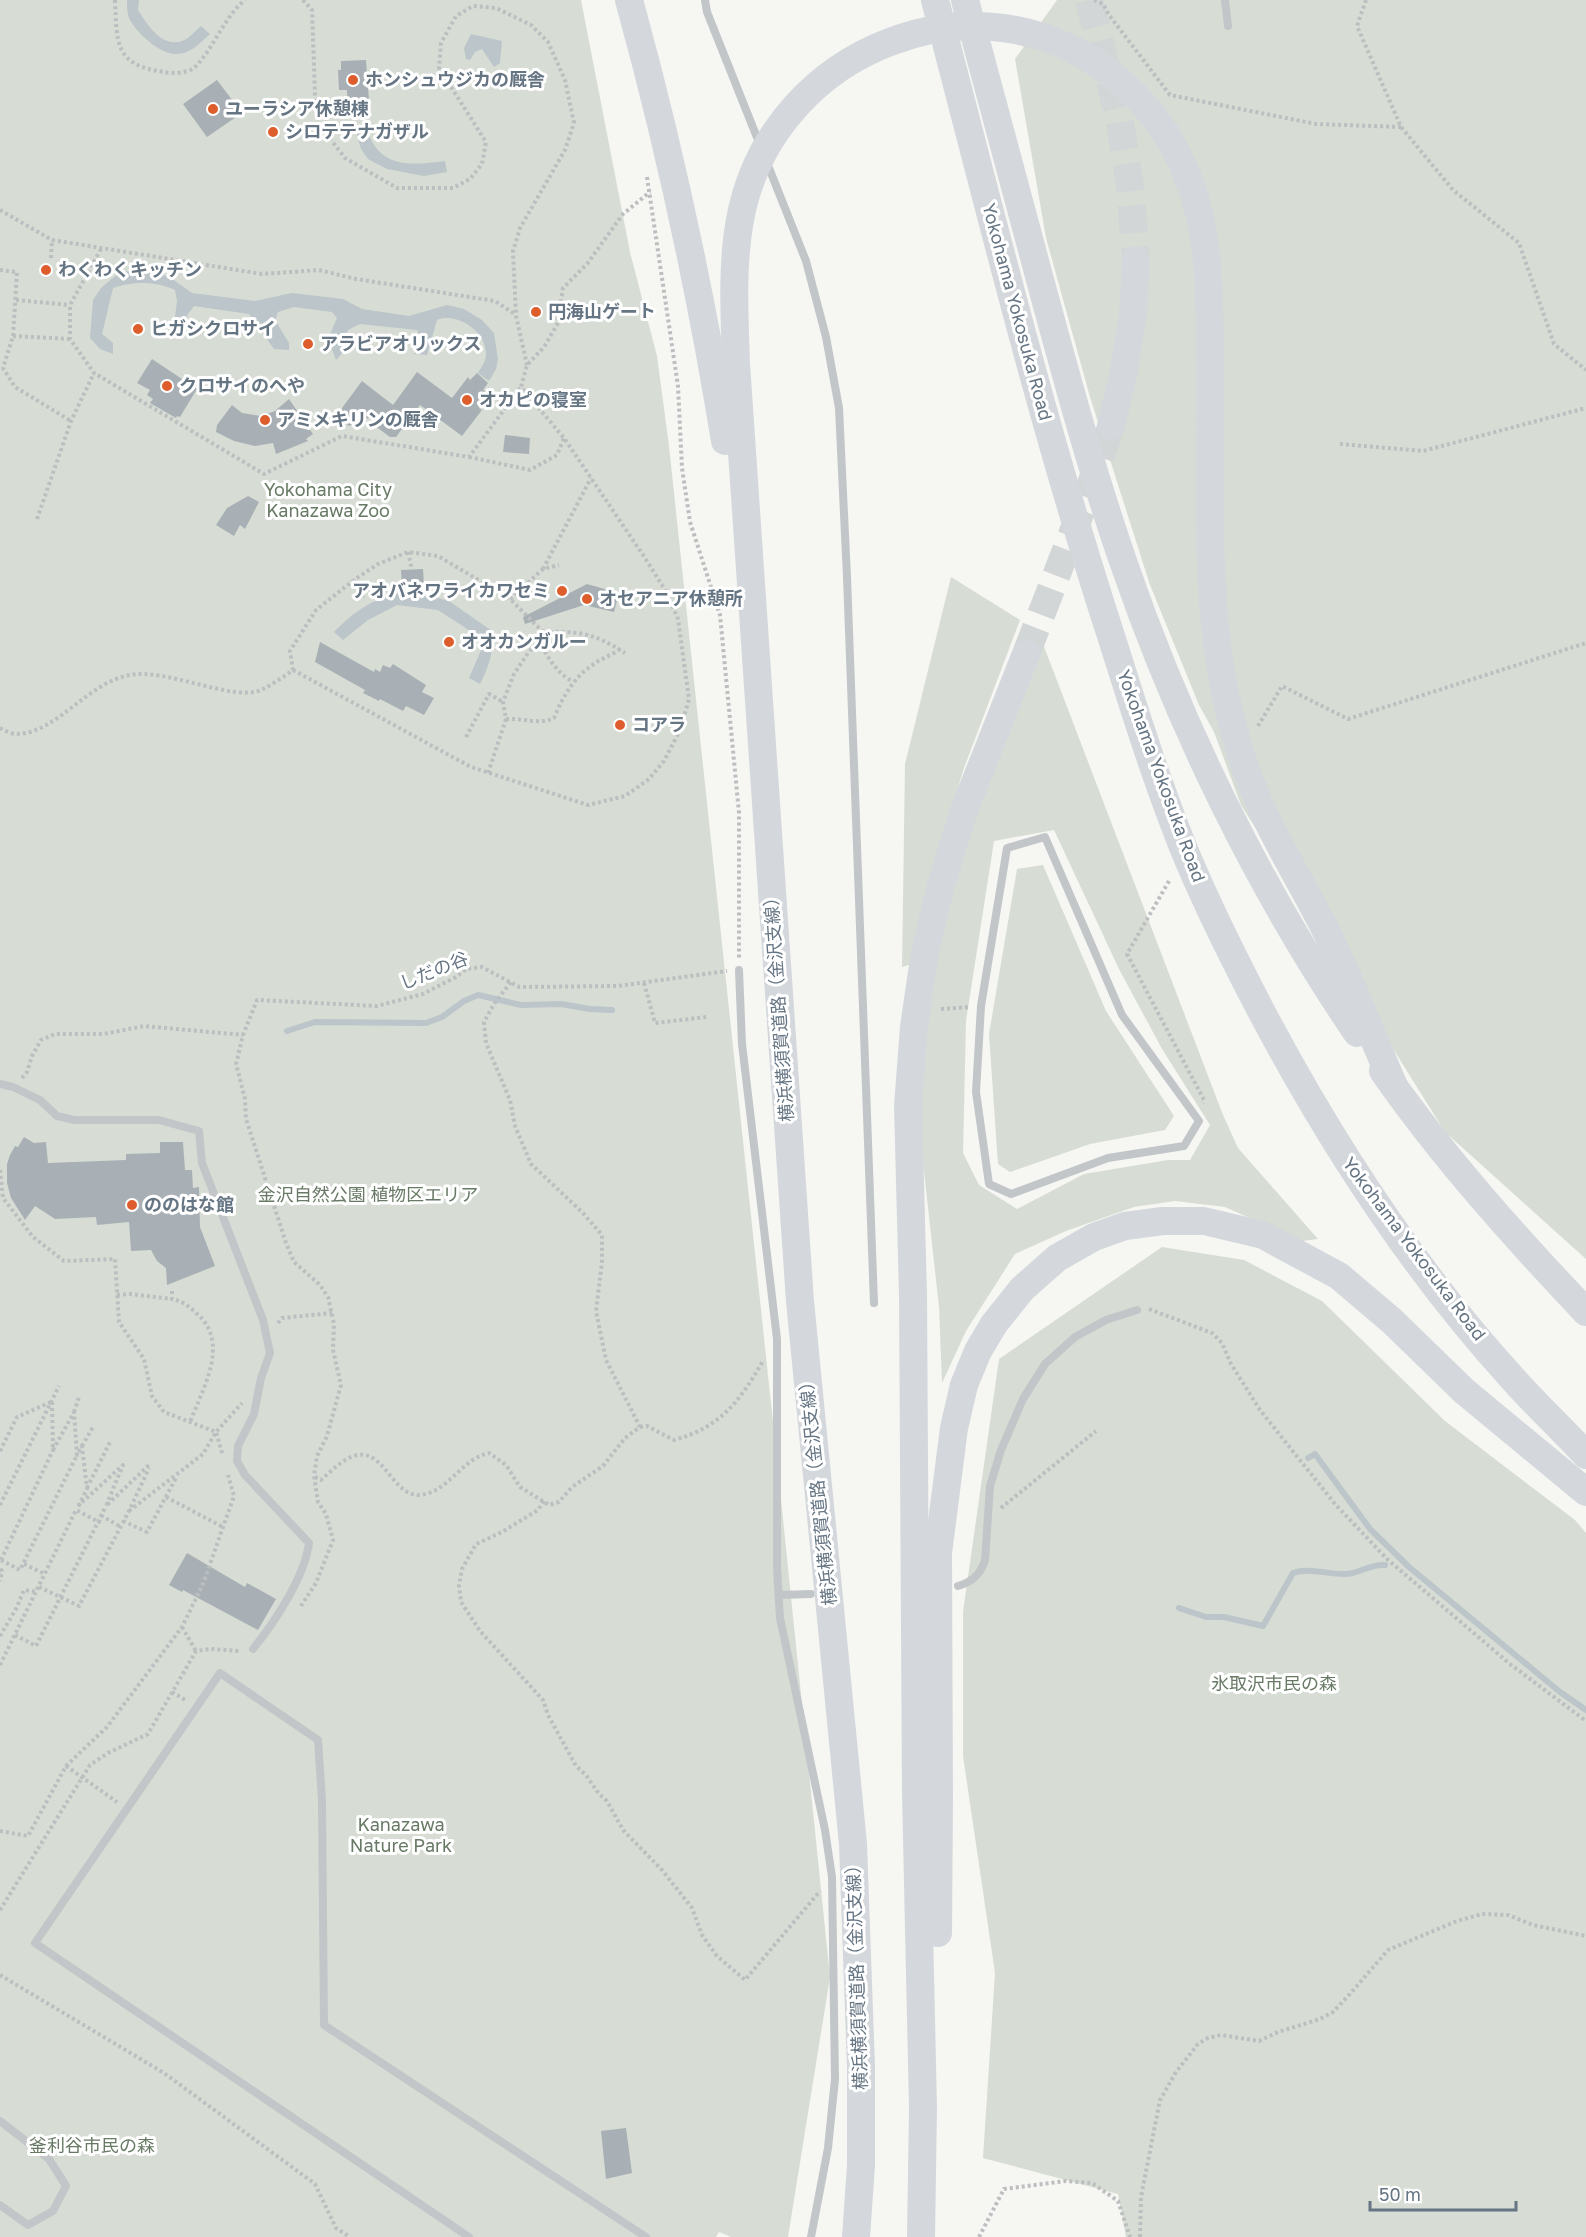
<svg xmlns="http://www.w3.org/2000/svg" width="1586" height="2237" font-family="'Golos Text','Noto Sans JP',sans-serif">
<rect width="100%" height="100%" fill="#f6f6f3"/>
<g fill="#d7ddd4" fill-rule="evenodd">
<polygon points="0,0 581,0 630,252 657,356 669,446 775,1441 830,1977 788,2237 731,2237 719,2232 716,2237 0,2237"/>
<polygon points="1057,0 1586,0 1586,1259 1445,1132 1241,805 1214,732 1199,705 1150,585 1090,397 1046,238 1015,59"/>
<polygon points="951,577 1020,620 964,768 924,898 912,964 902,967 905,764"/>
<path d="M1043 644 1223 1115 1238 1148 1318 1239 1302 1241 1225 1207 1175 1201 1134 1207 1066 1231 1015 1254 966 1331 942 1383 939 1307 915 1090 926 1000 960 856ZM1054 830 1119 969 1162 1049 1210 1125 1190 1160H1168L1084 1174 1017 1209 979 1185 963 1153 966 1021 994 841Z"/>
<polygon points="1043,865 1106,1011 1174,1116 1165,1130 1090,1144 1010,1172 998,1164 989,1034 1017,869"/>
<polygon points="1162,1247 1244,1260 1322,1301 1445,1421 1575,1520 1586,1533 1586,2237 1126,2237 1118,2194 983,2158 995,1973 963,1756 963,1612 999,1359"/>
</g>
<g fill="#bbc5ca">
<path d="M127 0H139L138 10C147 24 161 48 182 41 189 39 196 30 201 26L210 34C201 42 192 53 178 54 163 56 140 36 132 23 127 17 127 8 127 0Z"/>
<polygon points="471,34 502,41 500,63 494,67 482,49 475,52 470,60 466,59 464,48"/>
<path d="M366 126C377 168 408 166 445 161L447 172 424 176 387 169 368 159 361 149 355 128Z"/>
<path d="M130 271 168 276 192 293 255 301 292 293 343 299 362 309 409 316 447 305 464 309 482 320 494 333 498 359 496 369 489 381 478 373C480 369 484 364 485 360 492 336 459 311 437 320L427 355 414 354 421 341 417 330 360 324 348 330 344 338 346 349 336 360 328 339 337 318 332 312 294 307 278 312 275 320 289 343V350L274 349 249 314 194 306 188 314 183 332H173L177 301 175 290C156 281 133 281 113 288L102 334 113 343V354L100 349 90 338 93 300 101 288 120 272Z"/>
<path d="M402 593 434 597 449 601 492 631C494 651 489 667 480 684L469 678 482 648 481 638 438 610 397 605 368 620 343 640 334 632C354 612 372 598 402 593Z"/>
</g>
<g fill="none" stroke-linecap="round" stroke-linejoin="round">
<g stroke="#bbc5ca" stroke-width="6">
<polyline points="287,1031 315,1022 426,1023 442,1017 464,1001 478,995 521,1005 561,1004 590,1009 612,1010"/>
<polyline points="1308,1458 1315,1454 1370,1529 1409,1567 1560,1692 1586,1710"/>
<path d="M1179 1608 1206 1617H1224L1263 1626 1293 1573C1309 1567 1329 1575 1347 1574 1361 1573 1369 1564 1385 1565"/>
</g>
</g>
<g fill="#a9b0b5">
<polygon points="366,60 370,114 348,116 347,90 339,90 338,70 341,70 341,61"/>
<polygon points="217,80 242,113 207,137 183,104"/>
<polygon points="152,359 197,389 180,417 177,416 176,418 150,403 153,399 147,395 150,390 137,383"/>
<polygon points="417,372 452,398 468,377 470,380 477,373 488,383 483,390 489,393 479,408 482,410 462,436 420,405 396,437 390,437 371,423 385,412 366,419 361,416 356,423 349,426 336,416 362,381 393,405"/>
<polygon points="289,399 313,434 306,439 308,441 276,454 273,443 255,446 234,441 216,432 217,425 232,405 242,413 261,416 275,411"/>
<polygon points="505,435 530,438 529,454 503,452"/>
<polygon points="248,496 259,502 245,529 240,525 234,536 216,525 227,508"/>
<polygon points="423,569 424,586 402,587 401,570"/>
<polygon points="587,584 619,593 614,612 584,605 525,624 523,617"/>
<polygon points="320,642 374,672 375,669 380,672 383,665 390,668 393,664 426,685 422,692 434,698 424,715 406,706 403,711 380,699 379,701 363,693 365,690 315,662"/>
<polygon points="24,1137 34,1143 46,1142 48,1163 126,1160 126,1154 160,1153 160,1142 183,1142 185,1170 192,1170 193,1188 199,1187 200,1227 215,1266 167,1285 166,1268 157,1261 151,1250 131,1251 129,1222 97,1225 96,1217 55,1219 35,1206 25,1220 11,1198 7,1183 7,1164 10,1155 15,1146 18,1147"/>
<polygon points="187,1553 245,1587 247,1583 276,1599 258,1630 183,1590 182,1592 169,1585"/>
<polygon points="626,2128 632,2173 606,2179 601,2131"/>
</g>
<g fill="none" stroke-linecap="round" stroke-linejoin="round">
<g stroke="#d2d6d7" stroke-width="28" stroke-dasharray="28 14" stroke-linecap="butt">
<polyline points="1089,0 1119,116 1130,186 1136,260"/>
<polyline points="1026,654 1088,493 1111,426"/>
</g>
<g stroke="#bcbec0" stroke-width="4" stroke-dasharray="3 3" stroke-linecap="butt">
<path d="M115 0C117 43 114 65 164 72 173 74 188 73 195 67 214 48 224 17 245 0"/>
<polyline points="303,0 312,10 315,94 331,140 345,158 397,188 453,188 470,179 482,164 486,142 439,68 441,43 456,16 473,6 496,8 531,25 548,42 565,80 574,123 565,150 520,228 513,251 516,316 527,365"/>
<polyline points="1094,0 1103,4 1109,15 1170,95 1316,124 1401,127"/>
<polyline points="1366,0 1357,26 1401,127 1453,190 1519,243 1554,344 1586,370"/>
<polyline points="647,177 678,386 682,468 690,522 720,615 739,813 739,959"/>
<polyline points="0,210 52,240 262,274 319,270 356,279 495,301 516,315"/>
<polyline points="101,249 70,305 70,339 94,373 264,474 342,436 469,457 521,387"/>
<polyline points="51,258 52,240"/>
<polyline points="0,270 17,272 13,336 3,368 15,387 71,421"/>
<polyline points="16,300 70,305"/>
<polyline points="13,336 70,339"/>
<polyline points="1340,444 1423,451 1586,408"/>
<polyline points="469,457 530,470 557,455 564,438"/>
<polyline points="37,519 71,421 94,373"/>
<polyline points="408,552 412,570"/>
<polyline points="543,569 591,478"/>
<polyline points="354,580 363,598"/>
<polyline points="510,599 543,569 559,565"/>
<path d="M539 641C548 658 556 672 573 682"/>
<polyline points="293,670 471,767 588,805 625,796 649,779 664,761 680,730 689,699 678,619 667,593 645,558 564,438 521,387 527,365 544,347 557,325 563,288 587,264 623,214 650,192"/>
<path d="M506 719C523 718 539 725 554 718 563 696 574 677 594 664 602 658 612 655 620 649"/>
<polyline points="1258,726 1282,686 1348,719 1586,643"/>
<path d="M0 728C5 731 12 734 17 734 57 733 88 682 130 675 167 668 233 702 261 690 272 685 283 677 293 670L290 651 316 610 354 580 378 564 408 552 438 556 465 572 510 599 543 632"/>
<polyline points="466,737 489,694 503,702"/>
<path d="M488 773 506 719 503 702 514 674 528 653 539 641 543 632C579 631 594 633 625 653"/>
<polyline points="1169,881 1127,954 1204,1100 1203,1103"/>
<polyline points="644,983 655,1023 707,1017"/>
<polyline points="941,1009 970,1007"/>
<polyline points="22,1078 27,1072 32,1056 41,1040 55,1034 104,1034 144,1026 243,1035"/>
<polyline points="0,1170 3,1198 33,1237 64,1261 115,1259 119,1322 144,1359 152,1396 164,1412 216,1432 223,1456"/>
<path d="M172 1291V1299C182 1301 189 1306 196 1313 231 1342 203 1388 190 1422"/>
<polyline points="117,1295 130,1294 172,1299"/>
<polyline points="1149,1309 1212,1333 1222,1343 1231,1364 1260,1410 1335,1504 1387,1559 1510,1664 1586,1721"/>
<polyline points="278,1323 282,1318 332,1313"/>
<polyline points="52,1402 53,1450 74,1412 77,1455 82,1446 87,1489 79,1505 123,1465 106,1506 150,1464"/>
<polyline points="74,1412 79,1397"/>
<path d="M640 1427 647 1426 674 1440C721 1427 739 1402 763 1361"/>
<polyline points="82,1446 93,1427"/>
<polyline points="0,1451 17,1417 51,1402"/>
<path d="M315 1477 321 1480C329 1473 338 1464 347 1459 383 1439 390 1496 419 1495 447 1494 462 1458 489 1453L506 1465 520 1487 549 1505 559 1502 572 1487 603 1466 625 1438 640 1427 606 1360 596 1311 602 1262V1235L582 1212 531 1164 515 1126 510 1100 486 1043 484 1022 494 1004 511 982"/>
<polyline points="87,1488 110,1442"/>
<polyline points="166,1497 223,1527"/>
<polyline points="544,1501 538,1510 502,1532 476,1544 462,1569 459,1585 461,1602 480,1631 543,1700 548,1715 576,1766 586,1775 599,1794 607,1801 623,1830 662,1870 692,1908 702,1935 717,1956 745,1980 820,1891"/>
<polyline points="0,1505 59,1386"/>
<polyline points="1001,1508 1096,1431"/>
<polyline points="129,1511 203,1454 216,1432 242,1403"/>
<polyline points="123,1521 147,1532 177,1476"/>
<polyline points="1,1560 20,1570 77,1455"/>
<polyline points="1,1560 53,1450"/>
<polyline points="24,1564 45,1574"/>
<polyline points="0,1569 2,1571 0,1581"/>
<polyline points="39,1587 79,1606 129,1511 149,1468"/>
<polyline points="301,1606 316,1583 333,1540 326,1514 318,1502 314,1476 317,1456 327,1436 341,1385 333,1350 334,1324 328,1297 320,1285 294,1262 286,1243 246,1119 245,1099 236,1064 243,1035 257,1000 377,1006 423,994 456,977 466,969 482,967 519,987 618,986 727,971"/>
<polyline points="182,1627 196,1651"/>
<polyline points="15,1635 36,1646 106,1506"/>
<polyline points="0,1636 16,1609 24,1590 37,1592"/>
<polyline points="0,1665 76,1510 99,1522 102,1516 121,1527"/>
<polyline points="172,1692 187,1701"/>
<polyline points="66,1766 117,1802"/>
<polyline points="0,1831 28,1836 66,1766 107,1727 182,1627 203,1584 234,1496 228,1475"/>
<polyline points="0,1910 90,1765 108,1753 148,1734 196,1651 211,1649 240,1651"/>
<polyline points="0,1975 164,2073 315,2184 336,2228 350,2237"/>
<polyline points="979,2237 1004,2189 1066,2181 1092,2183 1118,2201 1130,2237"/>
<polyline points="1140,2237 1141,2197 1160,2100 1176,2072 1198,2044 1208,2038 1221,2035 1259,2041 1278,2032 1320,2019 1333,2012 1350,1994 1388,1950 1457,1921 1482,1914 1508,1915 1533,1925 1586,1936"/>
</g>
<g stroke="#c2c6c9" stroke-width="8">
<polyline points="705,0 707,12 760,145"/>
<polyline points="1225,0 1228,26"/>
<polyline points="767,163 806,261 826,337 839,408 847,577 874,1303"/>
<polygon points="1045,837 1122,1015 1199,1121 1184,1146 1108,1158 1011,1194 989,1184 976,1092 981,1006 1007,848"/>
<polyline points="739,970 742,1044 777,1339 777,1568 780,1618 825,1830 832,1877 835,2079 828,2148 811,2237"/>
<path d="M0 1084 13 1087 40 1100 57 1116 74 1120H159L199 1131 202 1163 263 1320 270 1353 261 1378 254 1414 238 1446 237 1461 245 1475 309 1543C305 1576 275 1622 253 1649"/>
<path d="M958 1586C972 1582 981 1574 985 1560L990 1486 1001 1450 1023 1399 1045 1364 1075 1337 1106 1320 1137 1310"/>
<polyline points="780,1595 811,1594"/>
<polyline points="0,2121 49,2159 66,2186 53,2211 28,2225 0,2205"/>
<polyline points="469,2237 35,1943 220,1673 318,1740 322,1800 324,2025 646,2237"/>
</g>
<g stroke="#d4d8dc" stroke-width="28">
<path d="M629 0C669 145 701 293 725 441"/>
<path d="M935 0C991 215 1044 431 1113 642 1134 709 1155 776 1181 842 1203 897 1230 951 1257 1003 1327 1137 1411 1267 1513 1379 1536 1405 1562 1429 1586 1455"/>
<path d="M965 0C992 101 1019 201 1046 302 1070 390 1094 478 1124 564 1180 727 1260 890 1357 1033"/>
<polyline points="1111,426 1124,371 1133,315 1136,260"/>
<path d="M1383 1071C1443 1157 1514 1236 1586 1312"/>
<polyline points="938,1933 939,1796 938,1553 954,1428 964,1385 978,1351 994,1324 1022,1289 1057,1258 1094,1237 1125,1226 1163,1221 1204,1221 1263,1235 1339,1276 1392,1321 1464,1391 1586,1492"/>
<path d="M856 2237 861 2165V2067L853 1844 800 1301 736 364C733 268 726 183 796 106 847 49 927 18 1003 28 1093 40 1166 107 1193 192 1212 249 1209 311 1210 370 1211 483 1203 600 1229 711 1236 741 1246 772 1258 800 1278 847 1307 891 1329 937 1353 985 1372 1036 1394 1086"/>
<polyline points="921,2237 923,2108 916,1793 913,1295 908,1106 914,1027 925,952 941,885 963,813 1026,654"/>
</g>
</g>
<g fill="#dd5e2c" stroke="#fff" stroke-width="2">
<circle cx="353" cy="80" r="6"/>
<circle cx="213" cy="109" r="6"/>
<circle cx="273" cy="132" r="6"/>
<circle cx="46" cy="270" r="6"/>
<circle cx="536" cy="312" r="6"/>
<circle cx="138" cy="329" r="6"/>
<circle cx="308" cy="344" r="6"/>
<circle cx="167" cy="386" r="6"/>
<circle cx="467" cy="400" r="6"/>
<circle cx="265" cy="420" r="6"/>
<circle cx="562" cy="591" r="6"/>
<circle cx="587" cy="599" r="6"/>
<circle cx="449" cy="642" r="6"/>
<circle cx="620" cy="725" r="6"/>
<circle cx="132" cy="1205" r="6"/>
</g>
<g text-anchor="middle" stroke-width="6" stroke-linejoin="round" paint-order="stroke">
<g font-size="18" font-weight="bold" fill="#667583" stroke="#fff" text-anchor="start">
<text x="365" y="86">ホンシュウジカの厩舎</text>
<text x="225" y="115">ユーラシア休憩棟</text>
<text x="285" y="138">シロテテナガザル</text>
<text x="58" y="276">わくわくキッチン</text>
<text x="548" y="318">円海山ゲート</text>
<text x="150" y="335">ヒガシクロサイ</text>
<text x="320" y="350">アラビアオリックス</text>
<text x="179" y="392">クロサイのへや</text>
<text x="479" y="406">オカピの寝室</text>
<text x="277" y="426">アミメキリンの厩舎</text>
<text x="550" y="597" text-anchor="end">アオバネワライカワセミ</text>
<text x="599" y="605">オセアニア休憩所</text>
<text x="461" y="648">オオカンガルー</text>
<text x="632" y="731">コアラ</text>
<text x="144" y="1211">ののはな館</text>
</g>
<g font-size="18" fill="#667583" stroke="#fff">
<text transform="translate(1017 312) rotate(75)" y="6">Yokohama Yokosuka Road</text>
<text transform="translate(1161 776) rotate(70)" y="6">Yokohama Yokosuka Road</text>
<text transform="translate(434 971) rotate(-22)" y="6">しだの谷</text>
<text transform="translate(779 1005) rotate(-94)" y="6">横浜横須賀道路（金沢支線）</text>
<text transform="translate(1414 1249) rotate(53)" y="6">Yokohama Yokosuka Road</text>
<text transform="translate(818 1489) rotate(-96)" y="6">横浜横須賀道路（金沢支線）</text>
<text transform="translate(857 1973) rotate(-92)" y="6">横浜横須賀道路（金沢支線）</text>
</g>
<g font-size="18" fill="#687a65" stroke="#fff">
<text x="328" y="496">Yokohama City<tspan x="328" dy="21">Kanazawa Zoo</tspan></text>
<text x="368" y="1201">金沢自然公園 植物区エリア</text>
<text x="1274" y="1690">氷取沢市民の森</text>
<text x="401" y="1831">Kanazawa<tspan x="401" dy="21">Nature Park</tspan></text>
<text x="92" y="2152">釜利谷市民の森</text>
</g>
</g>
<path d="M1370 2201v9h146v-9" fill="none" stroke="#667583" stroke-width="3"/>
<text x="1379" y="2201" font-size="18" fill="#667583" stroke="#ffffff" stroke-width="4.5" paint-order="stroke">50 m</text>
</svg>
